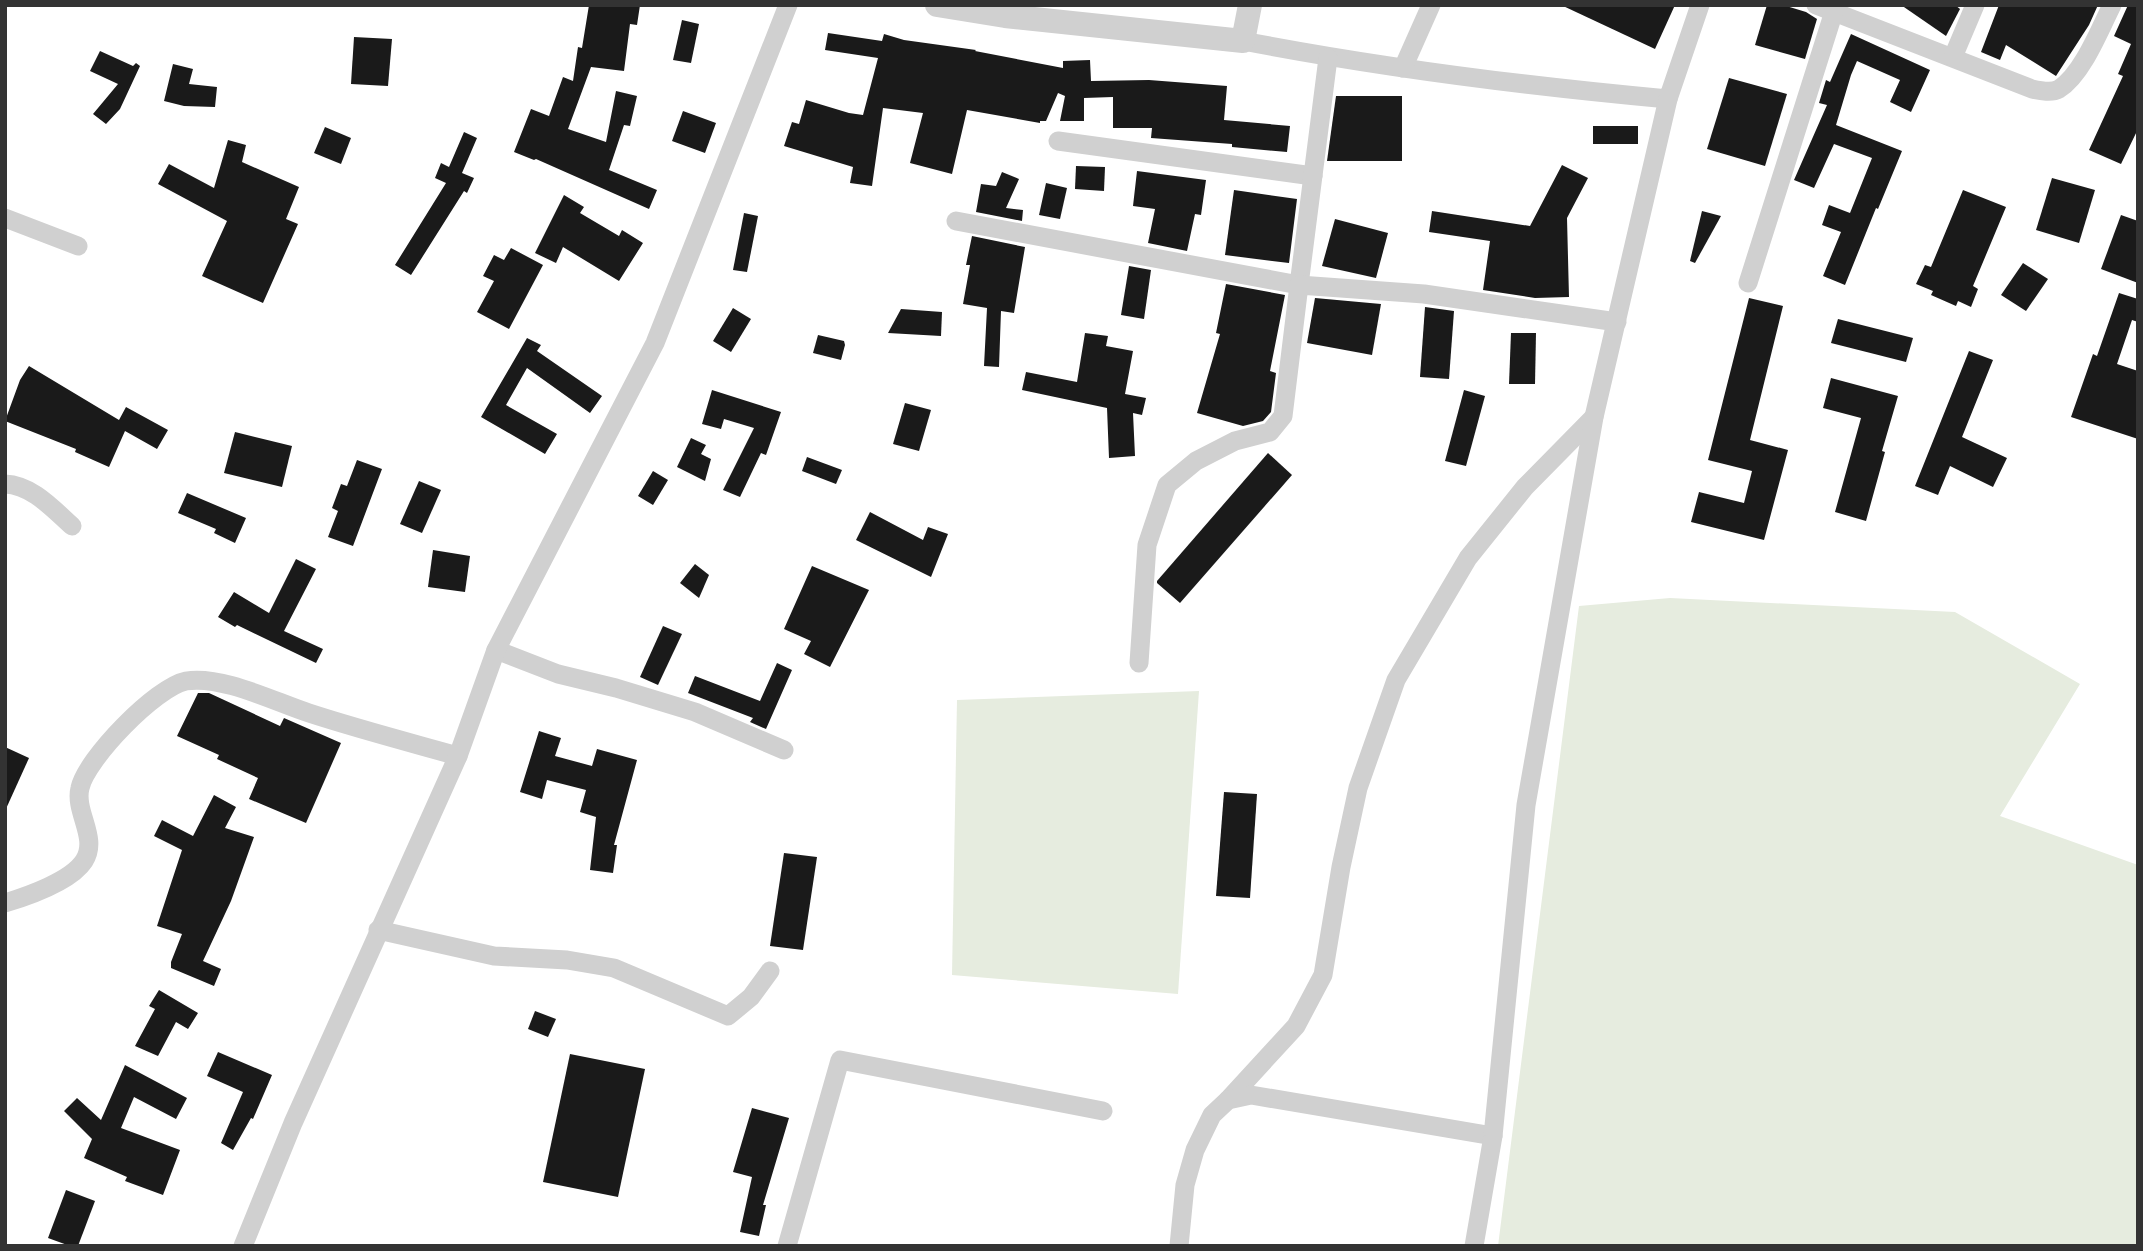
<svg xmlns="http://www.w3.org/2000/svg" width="2143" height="1251" font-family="'Archivo Narrow',sans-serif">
<rect width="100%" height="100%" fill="#fff"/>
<g fill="#e6ecdf">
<polygon points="1670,598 1955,612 2080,684 2000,816 2138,865 2138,1246 1498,1246 1579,606"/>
<polygon points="1199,691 1178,994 952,975 957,700"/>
</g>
<g fill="#1a1a1a">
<polygon points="589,5 640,5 637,25 630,24 624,71 591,67 568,129 606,142 616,91 637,96 630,126 624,125 609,170 657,190 649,209 536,159 534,160 514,152 531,109 549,116 563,77 573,81 578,47 582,48"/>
<polygon points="1561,5 1675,5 1655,49"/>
<polygon points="1767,5 1783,5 1806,12 1817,19 1805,59 1755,45"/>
<polygon points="1901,5 1955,5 1960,9 1946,36"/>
<polygon points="1999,5 2098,5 2089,25 2056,76 2006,45 2000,60 1981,52"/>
<polygon points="2128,5 2138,5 2138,129 2121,164 2089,150 2123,76 2118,74 2131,44 2114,36"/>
<polygon points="682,20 699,24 691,63 673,60"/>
<polygon points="828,33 882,41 884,34 904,40 976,50 975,51 1063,68 1063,61 1090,60 1091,81 1149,80 1227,86 1224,120 1290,126 1287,152 1232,147 1232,144 1151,138 1152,128 1113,128 1113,97 1084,98 1084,121 1060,121 1065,96 1058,93 1046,121 1040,121 1040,123 967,110 952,174 910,163 923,113 883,108 872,186 850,183 853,167 784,146 792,122 799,124 806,100 849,113 863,115 878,58 825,50"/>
<polygon points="1851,34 1930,70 1911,112 1890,102 1900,80 1857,61 1851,75 1836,125 1902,151 1878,209 1876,208 1845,285 1823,276 1841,232 1822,225 1829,205 1850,213 1872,158 1834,144 1814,188 1794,180 1827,105 1819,103 1826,80 1830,82"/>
<polygon points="354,37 392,39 388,86 351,84"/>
<polygon points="100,51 133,66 136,63 140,66 120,109 106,124 93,114 118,84 90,71"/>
<polygon points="173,64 193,69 189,84 217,87 215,107 184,106 164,101"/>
<polygon points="1729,78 1787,94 1765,166 1707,149"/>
<polygon points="1336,96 1402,96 1402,161 1327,161"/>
<polygon points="683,111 716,123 705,153 672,141"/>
<rect x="1593" y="126" width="45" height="18"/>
<polygon points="325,127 351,138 341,164 314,153"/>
<polygon points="464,132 477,138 462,173 474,178 467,193 464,191 411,275 395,265 446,183 435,178 441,163 449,167"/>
<polygon points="228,140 246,145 242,162 299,187 286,219 298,224 263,303 202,276 227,221 158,184 169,164 214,188"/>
<polygon points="1562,165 1588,178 1567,218 1569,297 1535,298 1483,290 1490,241 1429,232 1432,211 1530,226"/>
<polygon points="1076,166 1105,167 1104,191 1075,189"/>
<polygon points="1137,171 1206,180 1201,215 1195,214 1187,251 1148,243 1155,209 1133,206"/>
<polygon points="1002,172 1019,179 1006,208 1023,210 1022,221 976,212 981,184 996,186"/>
<polygon points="2052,178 2095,190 2079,243 2036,230"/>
<polygon points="1046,183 1067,188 1060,219 1039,215"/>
<polygon points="1234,190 1297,199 1289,263 1225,255"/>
<polygon points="1963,190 2006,207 1973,286 1978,289 1971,307 1958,301 1956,306 1931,295 1933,291 1916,284 1925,265 1931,267"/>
<polygon points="564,195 584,207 580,213 619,236 622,230 643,243 619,281 563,247 556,263 535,253"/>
<polygon points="1702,211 1721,216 1695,263 1690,261"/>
<polygon points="744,213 758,216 747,272 733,270"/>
<polygon points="2121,215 2138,221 2138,283 2101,269"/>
<polygon points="1335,219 1388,233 1376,278 1322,266"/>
<polygon points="972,236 1025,247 1014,313 1001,311 999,367 984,366 987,308 963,304 970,265 966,265"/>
<polygon points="511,248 543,265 509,329 477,312 494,281 483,276 494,255 504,260"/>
<polygon points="2023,263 2048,279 2026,311 2001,295"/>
<polygon points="1129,266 1151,270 1144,319 1121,315"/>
<polygon points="1226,284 1285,295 1270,371 1276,373 1271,412 1263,421 1243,426 1197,413 1220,334 1216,333"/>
<polygon points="2119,293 2138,299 2138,322 2132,320 2117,364 2138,371 2138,439 2071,417 2093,354 2097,356"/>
<polygon points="1315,298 1381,304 1372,355 1307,343"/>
<polygon points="1749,298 1783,306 1750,440 1788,450 1764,540 1691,522 1699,492 1744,503 1752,471 1708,460"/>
<polygon points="1425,307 1454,311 1449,379 1420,377"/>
<polygon points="733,308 751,319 731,352 713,341"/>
<polygon points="901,309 942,312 941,336 888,333"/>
<polygon points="1838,319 1913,338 1906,362 1831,343"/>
<polygon points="1085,333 1108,336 1106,346 1133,351 1125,394 1146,398 1142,415 1133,413 1135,456 1109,458 1107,408 1022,390 1026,372 1077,382"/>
<polygon points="1511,333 1536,333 1535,384 1509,384"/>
<polygon points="818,335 844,341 845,345 841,360 813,353"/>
<polygon points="527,338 541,345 537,351 602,396 590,413 527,368 506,405 557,434 545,454 481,417"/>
<polygon points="1969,351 1993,360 1962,437 2007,458 1993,487 1950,466 1938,495 1915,486"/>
<polygon points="29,366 119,420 126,407 168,430 157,449 125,431 109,467 75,452 76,449 5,421 20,380"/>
<polygon points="1831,378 1898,396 1882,451 1885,452 1866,521 1835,512 1861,418 1823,408"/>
<polygon points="712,390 781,412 766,455 761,453 740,497 723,490 754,428 724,419 721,429 702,424"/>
<polygon points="1464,390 1485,396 1466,466 1445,461"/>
<polygon points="905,403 931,410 919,451 893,444"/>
<polygon points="235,432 292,446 282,487 224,473"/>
<polygon points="691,438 706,445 701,454 711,459 705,481 677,467"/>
<polygon points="1268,453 1292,475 1180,603 1157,583 1157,581"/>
<polygon points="807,457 842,470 836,484 802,471"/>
<polygon points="357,460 382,469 353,546 328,537 338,511 332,508 341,484 347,486"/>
<polygon points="653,471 668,480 653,505 638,496"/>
<polygon points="419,481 441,490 422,533 400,524"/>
<polygon points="187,493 246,518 235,543 214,533 216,529 178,513"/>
<polygon points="870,512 923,540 928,527 948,534 931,577 856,540"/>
<polygon points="433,550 470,556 465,592 428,587"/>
<polygon points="296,559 316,569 284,631 323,649 316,663 237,625 235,627 218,617 234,592 269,613"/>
<polygon points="695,564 709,575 699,598 680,583"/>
<polygon points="812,566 869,590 830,667 804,654 811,641 784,629"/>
<polygon points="663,626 682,634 658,685 640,677"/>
<polygon points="777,663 792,670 766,729 750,722 753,718 688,693 695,676 760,701"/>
<polygon points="198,693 209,693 280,726 284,718 341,743 306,823 249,799 258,778 217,759 219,755 177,736"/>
<polygon points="539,731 561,738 555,756 592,766 597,749 637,760 614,845 617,845 613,873 590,870 596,817 580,812 586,790 547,780 542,799 520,792"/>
<polygon points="5,747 29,758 5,811"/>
<polygon points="1224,792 1257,794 1250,898 1216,896"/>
<polygon points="214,795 236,807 225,828 254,837 231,901 203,961 221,969 214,986 171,968 171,962 182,934 157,926 182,850 154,836 162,820 193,836"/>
<polygon points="784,853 817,857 803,950 770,946"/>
<polygon points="159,990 198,1013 188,1029 176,1022 158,1056 135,1046 155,1009 149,1006"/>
<polygon points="535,1011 556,1019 548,1037 528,1029"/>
<polygon points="218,1052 272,1075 253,1119 251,1118 233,1150 221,1143 243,1092 207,1076"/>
<polygon points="570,1054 645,1069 618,1197 543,1182"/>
<polygon points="125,1065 187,1098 176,1119 134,1097 121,1128 180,1150 163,1195 125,1181 127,1177 84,1158 92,1139 64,1111 77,1098 101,1120"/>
<polygon points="752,1108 789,1118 763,1205 766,1205 759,1236 740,1232 752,1177 733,1172"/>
<polygon points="66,1190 95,1201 78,1246 70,1246 48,1238"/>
</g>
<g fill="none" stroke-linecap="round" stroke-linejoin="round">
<g stroke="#d0d0d0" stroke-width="19">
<path d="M1816 5 2032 89C2041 91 2052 93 2059 89 2082 75 2100 29 2112 5"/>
<path d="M1243 41C1383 68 1526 86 1668 99L1700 5"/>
<polyline points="1953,57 1975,5"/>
<polyline points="1403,68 1431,5"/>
<polyline points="1058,141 1313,176"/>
<polyline points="5,218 78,246"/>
<polyline points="956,221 1299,285 1328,58"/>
<polyline points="1748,283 1836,5"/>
<path d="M5 484C32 485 53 509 72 526"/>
<polyline points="496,650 558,674 616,688 695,712 784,750"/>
<polyline points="1139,663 1147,545 1167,485 1196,461 1235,441 1270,432 1283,416 1299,285 1424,294 1617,322"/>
<path d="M5 903C28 896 71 881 84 861 99 838 74 812 80 788 86 759 156 687 186 681 222 675 275 702 309 713 358 729 408 742 458 756"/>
<polyline points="378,930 494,956 567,960 614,968 728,1016 751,997 770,971"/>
<polyline points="1228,1100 1296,1026 1323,975 1341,867 1358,788 1396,680 1468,558 1525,487 1594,417"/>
<polyline points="243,1246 293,1123 458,756 496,650 655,343 788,5"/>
<polyline points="787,1246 840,1060 1103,1111"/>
<polyline points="1179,1246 1185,1185 1195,1150 1212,1115 1228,1100 1251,1095 1493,1136"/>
<polyline points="1474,1246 1493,1136 1526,805 1594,417 1668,99"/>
</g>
<polyline stroke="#d0d0d0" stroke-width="24" points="937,5 1005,16 1243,41 1250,5"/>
</g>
<rect width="2143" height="1251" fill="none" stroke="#333333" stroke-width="14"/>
</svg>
